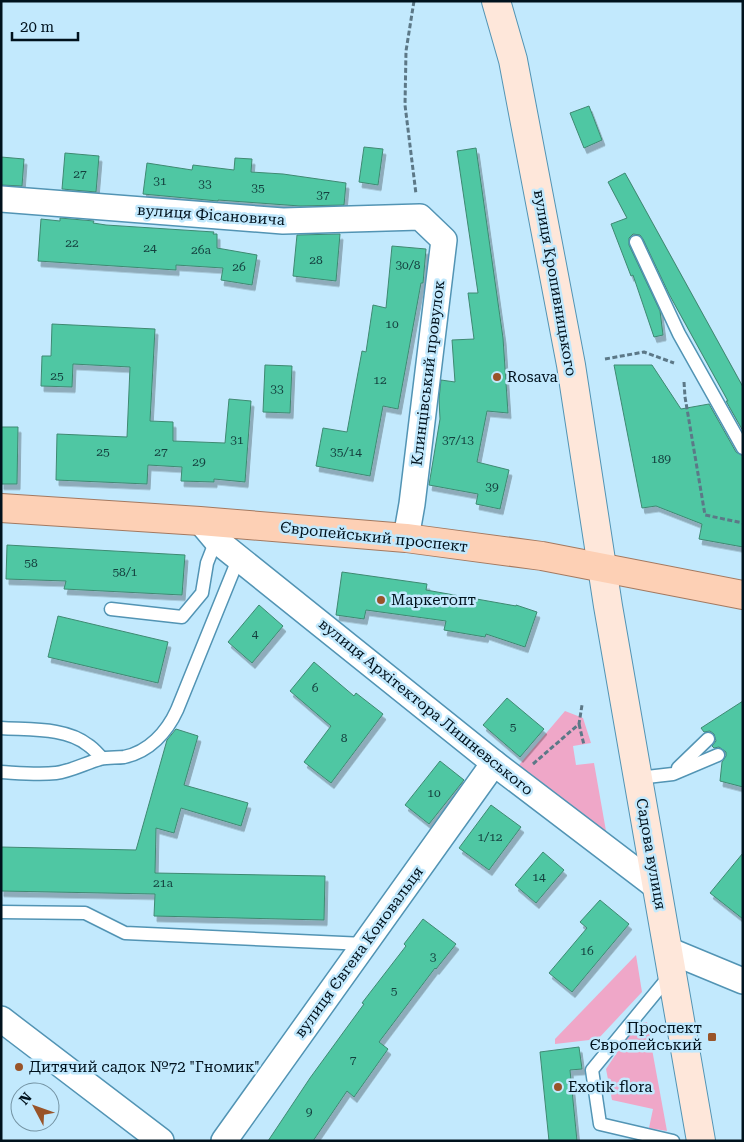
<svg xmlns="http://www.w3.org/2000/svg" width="744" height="1142" font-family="'Roboto Serif',serif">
<defs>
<filter id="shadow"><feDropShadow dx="3" dy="5.5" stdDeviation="0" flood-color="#0004"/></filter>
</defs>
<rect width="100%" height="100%" fill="#c2e9fd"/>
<g fill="#efa7c8">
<polygon points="565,711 583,718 591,743 573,746 576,765 594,763 606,831 604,833 600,831 519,765"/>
<polygon points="636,955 642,992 598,1039 555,1044 555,1039"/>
<polygon points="647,1022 667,1131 649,1128 653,1109 612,1100 606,1069 636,1024"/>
</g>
<g fill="#4fc7a3" stroke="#3f8972" filter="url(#shadow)">
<polygon points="589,106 602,140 584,148 570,113"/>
<polygon points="364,147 383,149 378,185 359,182"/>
<polygon points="476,148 503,338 508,413 487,411 477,462 509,470 500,509 476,504 478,494 429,485 440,419 439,399 441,380 455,382 452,340 474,339 468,293 478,293 457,151"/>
<polygon points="65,153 99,156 96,192 62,189"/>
<polygon points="1,157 24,159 22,186 1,185"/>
<polygon points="235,158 252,159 251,172 283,174 346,183 344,205 300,206 218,200 218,201 143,194 147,163 192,170 193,165 234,170"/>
<polygon points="625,173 743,387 743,431 726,401 728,401 669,294 643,239 640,235 633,234 629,238 629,245 660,311 663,335 654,337 633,275 631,276 611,224 627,218 608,182"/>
<polygon points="60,218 94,221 93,223 106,225 214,232 213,234 217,234 217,248 257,255 252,285 221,280 223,268 176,265 176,270 38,261 41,219 60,221"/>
<polygon points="340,234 336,281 293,276 297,235"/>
<polygon points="392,246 426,249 423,283 421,283 398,409 383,406 370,476 316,466 323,428 347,432 362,351 366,352 373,305 386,308"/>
<polygon points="52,324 155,329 150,421 173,422 173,441 225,443 229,399 251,401 245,482 214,479 214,482 181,481 182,467 148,465 147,484 56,480 57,434 127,437 130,367 73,364 72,387 41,386 42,356 51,356"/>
<polygon points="265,365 292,366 290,413 263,412"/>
<polygon points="614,365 652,365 681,409 709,404 736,452 743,456 743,547 699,539 702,524 656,506 642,508"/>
<polygon points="1,427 18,427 17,484 1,484"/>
<polygon points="7,545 185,555 182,595 64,589 66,581 6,579"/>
<polygon points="342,572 427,584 426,590 516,606 516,605 537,612 525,647 486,634 485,637 444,630 446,621 366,610 364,619 336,615"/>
<polygon points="259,605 283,626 252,663 228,642"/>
<polygon points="58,616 168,642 158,683 48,657"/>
<polygon points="314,662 354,696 356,693 383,714 331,783 304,762 331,726 290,691"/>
<polygon points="507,698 544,729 520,757 483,725"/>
<polygon points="743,701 743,787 720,781 722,762 726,756 726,752 719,747 714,748 712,746 716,741 714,734 710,731 704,732 701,728"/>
<polygon points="176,729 198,736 184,785 248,803 241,826 181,808 174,833 156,828 155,873 325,876 324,920 154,916 155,894 1,891 1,847 136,850 167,740"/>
<polygon points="440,761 464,780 429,824 405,805"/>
<polygon points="491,805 521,827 489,870 459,848"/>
<polygon points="543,852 564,870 536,903 515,885"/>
<polygon points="743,853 743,919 710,893"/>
<polygon points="600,900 629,924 572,992 549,973 587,928 580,922"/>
<polygon points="423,919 456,944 436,969 435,968 379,1042 388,1049 354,1097 347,1091 313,1141 268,1141 310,1078 364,1004 362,1003 406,946 404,944"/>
<polygon points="579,1047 582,1069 570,1070 577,1141 549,1141 540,1052"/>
</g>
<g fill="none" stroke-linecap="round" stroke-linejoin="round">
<g stroke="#5294b4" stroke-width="15">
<g id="service">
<polyline points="636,242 679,334 743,448"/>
<polyline points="111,609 182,617 202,593 207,563 216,540"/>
<path d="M1 728C29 730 66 727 88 745 93 748 98 754 102 758"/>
<polyline points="678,768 708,739"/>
<path d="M1 772C19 773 38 775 56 773 71 771 86 763 100 759 108 757 116 758 124 757 149 752 167 732 177 710L239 557"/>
<polyline points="638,778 673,774 718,755"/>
<polyline points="1,912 85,913 125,933 365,944"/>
<polyline points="671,974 592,1070 600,1124 673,1141"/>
</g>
</g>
<g stroke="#5294b4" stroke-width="28">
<g id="minor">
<polyline points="1,199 283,221 420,217 444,240 412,504 406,538"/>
<polyline points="200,521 216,540 494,763 657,887"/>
<polyline points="668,950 743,981"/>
<polyline points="1,1019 161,1141"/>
<polyline points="224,1141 494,763"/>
</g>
</g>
<g stroke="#5294b4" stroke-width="30">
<polyline id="secondary" points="496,1 513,60 571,365 608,606 701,1141"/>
</g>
<g stroke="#a47960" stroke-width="30">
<polyline id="primary" points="1,508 200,521 406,538 542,556 743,595"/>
</g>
<g stroke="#5c7887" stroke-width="3" stroke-dasharray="5 2.5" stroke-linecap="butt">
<polyline points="414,1 406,51 405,105 416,194"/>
<polyline points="605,359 644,352 674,363"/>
<polyline points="684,382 685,397 705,515 743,523"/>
<polyline points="579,724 584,745"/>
<polyline points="533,764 579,724 582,705"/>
</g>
<use href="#service" stroke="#fff" stroke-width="12"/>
<use href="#minor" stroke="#fff" stroke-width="25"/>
<use href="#secondary" stroke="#fee7da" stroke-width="28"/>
<use href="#primary" stroke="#fdd0b5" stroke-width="28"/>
</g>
<g fill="#995429" stroke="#c2e9fd" stroke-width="2">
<circle cx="497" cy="377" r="5"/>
<circle cx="381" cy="600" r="5"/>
<rect x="707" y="1032" width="10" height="10" rx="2.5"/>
<circle cx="19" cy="1067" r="5"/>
<circle cx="558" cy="1087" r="5"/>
</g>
<g text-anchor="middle" stroke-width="5" stroke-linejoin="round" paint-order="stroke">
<g font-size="12" fill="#143f3e">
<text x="80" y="178">27</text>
<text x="160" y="185">31</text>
<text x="205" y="188">33</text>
<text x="258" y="192">35</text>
<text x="323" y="199">37</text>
<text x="72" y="247">22</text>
<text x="150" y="252">24</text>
<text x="201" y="254">26а</text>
<text x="316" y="264">28</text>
<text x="408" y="269">30/8</text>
<text x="239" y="271">26</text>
<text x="392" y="328">10</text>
<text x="57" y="380">25</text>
<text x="380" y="384">12</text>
<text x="277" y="393">33</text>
<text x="237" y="444">31</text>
<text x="458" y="444">37/13</text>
<text x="103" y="456">25</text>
<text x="161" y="456">27</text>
<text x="346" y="456">35/14</text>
<text x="661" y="463">189</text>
<text x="199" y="466">29</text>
<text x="492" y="491">39</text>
<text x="31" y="567">58</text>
<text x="125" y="576">58/1</text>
<text x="255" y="638">4</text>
<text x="315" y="692">6</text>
<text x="513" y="731">5</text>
<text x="344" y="742">8</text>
<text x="434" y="797">10</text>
<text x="490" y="841">1/12</text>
<text x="539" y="881">14</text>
<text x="163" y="887">21а</text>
<text x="587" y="955">16</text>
<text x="433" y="961">3</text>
<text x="394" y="995">5</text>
<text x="353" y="1064">7</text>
<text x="309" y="1116">9</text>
</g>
<g font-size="15" fill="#00121d" stroke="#c2e9fd">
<text transform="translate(211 215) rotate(4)" y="5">вулиця Фісановича</text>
<text transform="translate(555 283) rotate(80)" y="5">вулиця Кропивницького</text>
<text transform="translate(428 373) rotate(-83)" y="5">Клинцівський провулок</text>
<text transform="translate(374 537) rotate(6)" y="5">Європейський проспект</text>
<text transform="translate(426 707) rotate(39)" y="5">вулиця Архітектора Лишневського</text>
<text transform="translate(651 854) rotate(80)" y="5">Садова вулиця</text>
<text transform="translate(359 952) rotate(-54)" y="5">вулиця Євгена Коновальця</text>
</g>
<g font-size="15" fill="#00121d" stroke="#c2e9fd" text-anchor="start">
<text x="507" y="382">Rosava</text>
<text x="391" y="605">Маркетопт</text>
<text x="702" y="1033" text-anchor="end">Проспект<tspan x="702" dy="17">Європейський</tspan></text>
<text x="29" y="1072">Дитячий садок №72 "Гномик"</text>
<text x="568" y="1092">Exotik flora</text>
</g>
</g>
<rect width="744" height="1142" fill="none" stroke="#00121d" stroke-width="5"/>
<g transform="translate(35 1107) rotate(311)"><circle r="24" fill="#c2e9fd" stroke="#7493a3"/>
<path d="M0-4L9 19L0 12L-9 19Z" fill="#995429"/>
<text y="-8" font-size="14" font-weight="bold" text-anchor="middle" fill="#00121d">N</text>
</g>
<path d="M12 32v8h66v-8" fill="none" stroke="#00121d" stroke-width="2.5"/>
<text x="20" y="32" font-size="15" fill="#00121d" stroke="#c2e9fd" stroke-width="4" paint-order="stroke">20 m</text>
</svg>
